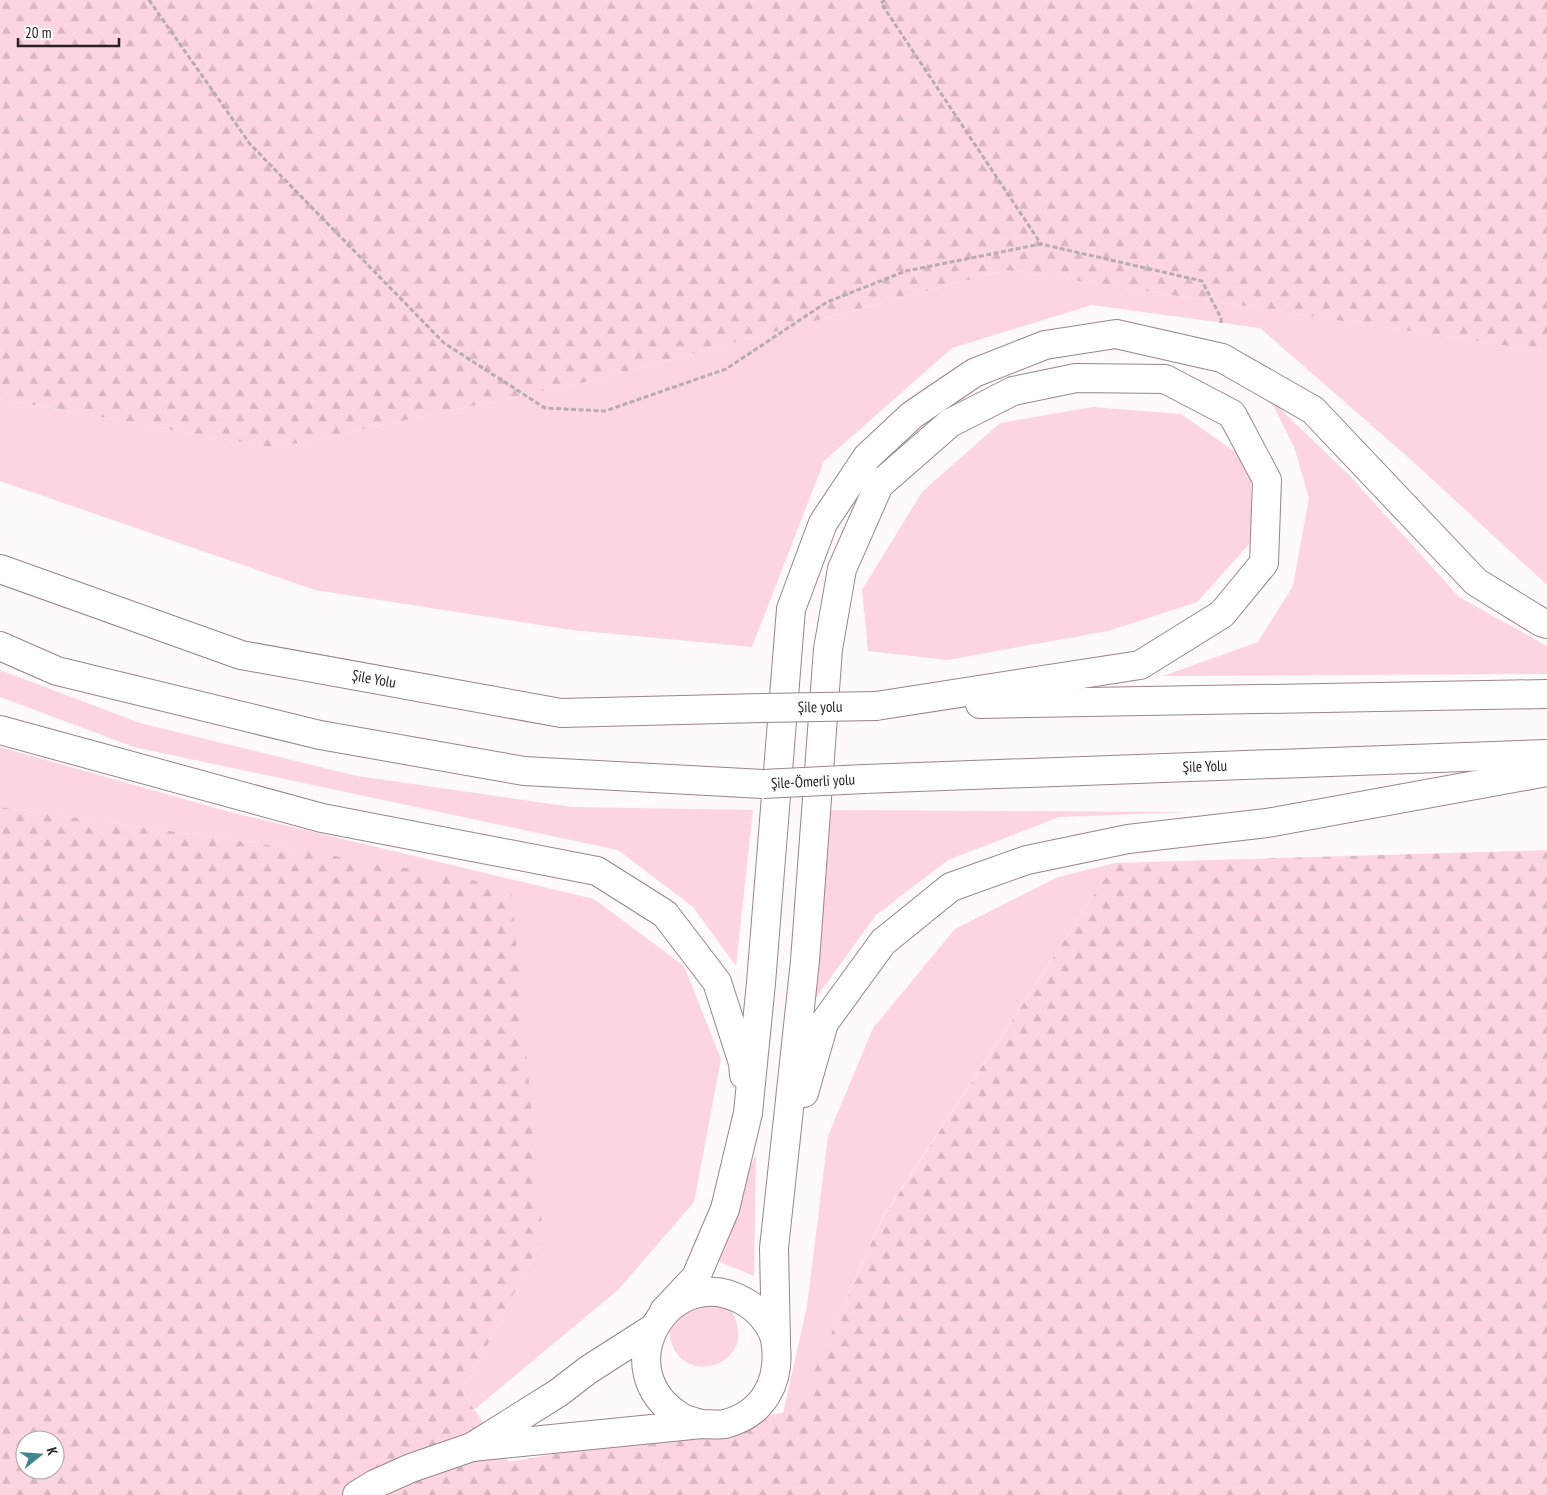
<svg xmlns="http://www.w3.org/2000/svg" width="1547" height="1495" font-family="'PT Sans Narrow',sans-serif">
<defs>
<pattern id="forest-firs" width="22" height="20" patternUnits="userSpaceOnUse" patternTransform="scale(1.25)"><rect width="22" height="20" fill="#fdd5e0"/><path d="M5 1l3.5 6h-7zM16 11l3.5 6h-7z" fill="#d9b7c0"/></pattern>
</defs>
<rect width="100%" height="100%" fill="#fef9fb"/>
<g fill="#fdd5e0">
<polygon points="1006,270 1547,352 1547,585 1409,458 1260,328 1092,305 952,348 824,461 752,647 572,630 315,590 0,481 0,399 274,448 585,382"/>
<polygon points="1270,399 1351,477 1459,597 1547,646 1547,674 1163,676 1258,642 1293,586 1309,498 1294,447"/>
<polygon points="1093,407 1181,414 1251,463 1251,542 1197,602 1108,631 947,660 868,651 862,590 922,492 1000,423"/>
<polygon points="0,670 140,723 357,776 572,807 753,810 736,966 693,907 618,850 134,747 0,697"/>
<polygon points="0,747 230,812 594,899 684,966 721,1059 694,1202 618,1290 475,1409 463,1392 543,1237 296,849 0,807"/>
<polygon points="819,810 1191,812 1059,817 948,860 876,915 805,1013"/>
<polygon points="1115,863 882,1218 797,1411 783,1413 807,1306 828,1136 873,1028 955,929 1058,877"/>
<polygon points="756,1154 754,1276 708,1257"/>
<path d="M687 1302 729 1307C764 1360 691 1388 673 1347 671 1341 668 1334 671 1328 674 1319 682 1310 687 1302Z"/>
</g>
<g fill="url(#forest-firs)" fill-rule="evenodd">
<polygon points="0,0 1547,0 1547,352 1006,270 585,382 274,448 0,399"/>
<path d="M0 807 296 849 511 887 543 1237 463 1392 509 1462 797 1410 882 1219 1115 863 1547 850V1495H0ZM25 1440H55V1470H25Z"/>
</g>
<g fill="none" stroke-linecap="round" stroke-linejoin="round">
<g stroke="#99848a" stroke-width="30">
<g id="secondary">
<path d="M472 1447 702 1424C710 1424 718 1425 725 1424 763 1414 780 1383 776 1346 775 1329 761 1312 747 1303 672 1256 602 1369 681 1417 687 1421 695 1422 702 1424"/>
<polyline points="357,1495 375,1484 411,1468 472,1447 558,1393 588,1370 652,1329"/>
</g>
</g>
<g stroke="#99848a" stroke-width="30">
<g id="trunk">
<path id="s1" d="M0 569 241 655 561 713 762 708"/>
<polyline points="0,646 57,671 320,735 524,771 763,784"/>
<polyline points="980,704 1547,694"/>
<polyline points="0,730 322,818 597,871 665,914 717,982 743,1063 744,1075"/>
<path id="s2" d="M864 779 1547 754"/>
<polyline points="804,1093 824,1023 883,942 951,887 1027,860 1128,839 1267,823 1547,772"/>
<polyline points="664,1311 696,1277 725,1209 748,1113 761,983 791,609 823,523 867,457 912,415 974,373 1045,345 1116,334 1222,358 1313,410 1476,582 1541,622 1547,624"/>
<polyline points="776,1341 774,1248 805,961 828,649 842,569 879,485 950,423 1013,391 1076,378 1165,379 1232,414 1267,480 1264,563 1222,614 1140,665 876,706"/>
</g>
</g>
<g stroke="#b4aeb0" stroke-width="3" stroke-dasharray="5 2.5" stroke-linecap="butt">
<polyline points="149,0 250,144 444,343 545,408 605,411 726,369 827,302 906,271 1041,244 1202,281 1221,318 1221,325"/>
<polyline points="885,0 881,3 1041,244"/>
</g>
<use href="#secondary" stroke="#fff" stroke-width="28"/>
<use href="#trunk" stroke="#fff" stroke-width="28"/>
<g stroke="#99848a" stroke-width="30" stroke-linecap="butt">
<g id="trunk-bridge">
<path id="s3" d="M762 708 876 706"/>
<path id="s4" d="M763 784 864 779"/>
</g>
</g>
<use href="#trunk-bridge" stroke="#fff" stroke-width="28"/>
</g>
<g text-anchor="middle" stroke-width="4" stroke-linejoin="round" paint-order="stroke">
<g font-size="15" fill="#292123" stroke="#fff">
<text dy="5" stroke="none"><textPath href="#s1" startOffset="391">Şile Yolu</textPath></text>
<text dy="5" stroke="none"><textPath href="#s3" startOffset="58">Şile yolu</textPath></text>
<text dy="5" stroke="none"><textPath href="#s2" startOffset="341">Şile Yolu</textPath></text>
<text dy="5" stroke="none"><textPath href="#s4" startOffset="50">Şile-Ömerli yolu</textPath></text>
</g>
</g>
<g transform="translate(40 1455) rotate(73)"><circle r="24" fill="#ffffff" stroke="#a9a6a7"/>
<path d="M0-4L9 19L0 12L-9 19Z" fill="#418792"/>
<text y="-8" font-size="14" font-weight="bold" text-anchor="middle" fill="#292123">K</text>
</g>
<path d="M18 38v8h101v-8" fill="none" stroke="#292123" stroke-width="2.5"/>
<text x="25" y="38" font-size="15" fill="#292123" stroke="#ffffff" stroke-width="4" paint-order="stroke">20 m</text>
</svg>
